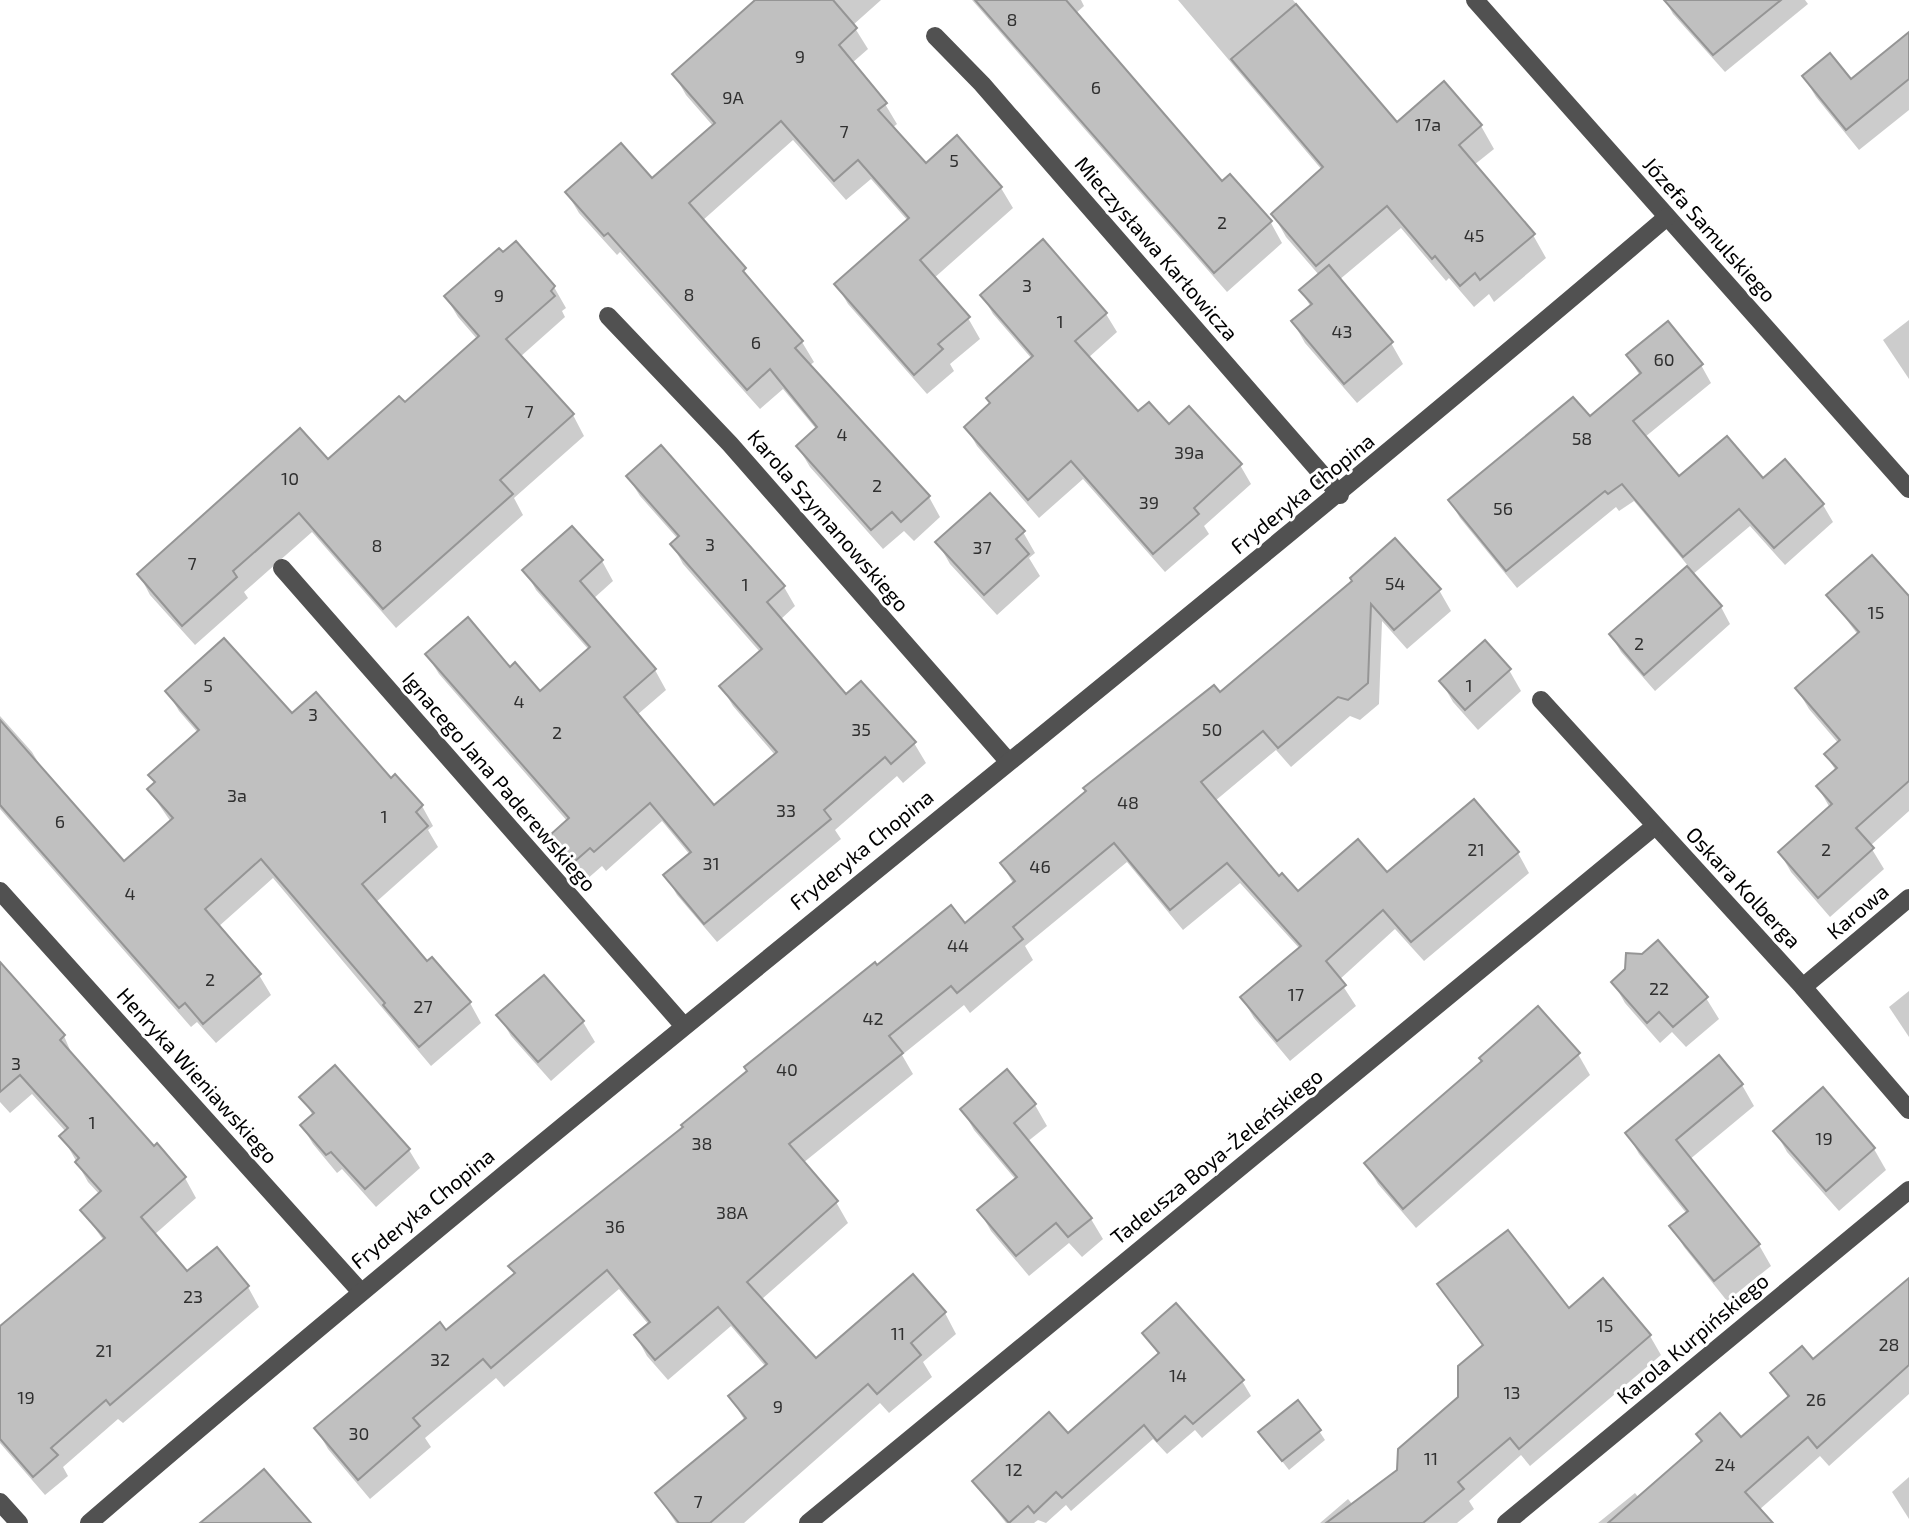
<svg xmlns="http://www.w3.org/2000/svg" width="1909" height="1523" font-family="'Exo 2',sans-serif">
<rect width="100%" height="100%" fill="#fff"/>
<g fill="#0003">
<polygon points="758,0 881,0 853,25 868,49 852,63 885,104 897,124 892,128 926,165 1001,188 1013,208 933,279 968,318 980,339 950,364 954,371 927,394 848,304 836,284 908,221 871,179 846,200 793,140 702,221 802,342 814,362 809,366 929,497 940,517 914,541 904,531 883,549 810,467 798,447 817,430 783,389 760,409 620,252 617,255 579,213 567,193 652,181 713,126 686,95 674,74"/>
<polygon points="972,0 1081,0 1084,6 1075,14 1222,184 1230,176 1271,223 1282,243 1227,292"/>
<polygon points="1178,0 1293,0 1397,124 1444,84 1481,126 1494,149 1474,165 1533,235 1546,258 1494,302 1489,294 1474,307 1449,278 1446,281 1401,228 1339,280 1391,343 1403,364 1357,403 1305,343 1293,322 1311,307 1301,291 1319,275 1286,237 1273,214 1322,170"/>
<polygon points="1665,0 1805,0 1808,4 1725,72 1673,14"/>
<polygon points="1909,46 1909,110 1859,150 1816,97 1804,77 1851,81"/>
<polygon points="516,244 554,287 566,308 562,311 565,317 520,357 573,415 584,436 514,498 523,515 396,628 312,532 244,592 248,598 195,645 150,595 139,574 328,461 405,405 478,340 458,317 446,297"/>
<polygon points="982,295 1106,314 1117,332 1088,358 1138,414 1240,465 1251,484 1204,526 1209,534 1165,572 1083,479 1039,518 977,446 966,427 1032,359 993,314"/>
<polygon points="1909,320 1909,379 1883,340"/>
<polygon points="1628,356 1701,365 1711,383 1645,437 1678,479 1763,481 1823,505 1833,522 1785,565 1750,526 1692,575 1721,607 1730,624 1655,691 1621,652 1611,635 1689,567 1634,501 1619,511 1616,507 1517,588 1460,518 1450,501 1590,419 1640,376"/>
<polygon points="628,477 784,587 795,606 780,620 846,697 914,743 926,763 903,783 897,776 835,830 841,839 717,942 677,895 666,876 690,855 662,821 606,871 602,866 586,880 563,855 552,836 568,822 439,674 427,655 510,669 540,693 589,650 536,590 525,570 572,528 602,561 613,581 593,599 655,670 666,690 637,715 714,807 775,755 733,706 721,686 760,652 683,564 672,544 678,539 640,496"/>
<polygon points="1023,532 1035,553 1029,558 1040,576 997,615 950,564 938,543"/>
<polygon points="1354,581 1439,590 1451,611 1407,649 1382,621 1379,704 1360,720 1350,716 1291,767 1276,750 1215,801 1279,878 1298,894 1387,875 1474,802 1518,853 1529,873 1424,961 1395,929 1339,980 1356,1006 1290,1061 1254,1018 1242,998 1300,949 1240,883 1183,930 1127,862 1025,946 1033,960 970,1013 964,1005 902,1055 913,1074 803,1163 836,1202 848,1223 761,1300 815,1360 945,1313 956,1334 923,1362 932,1377 889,1413 880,1403 744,1523 676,1523 657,1494 745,1421 730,1396 766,1367 731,1326 668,1380 647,1356 636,1336 649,1325 619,1289 504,1387 496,1378 425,1438 431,1447 370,1499 328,1449 316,1428 446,1332 515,1275 511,1266 685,1128 877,967 965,925 1014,885 1002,864 1219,695"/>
<polygon points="1829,596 1909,600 1909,811 1870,846 1884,869 1830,917 1791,872 1780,853 1830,808 1818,787 1836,771 1826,755 1839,744 1809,709 1797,689 1858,635"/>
<polygon points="1509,670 1521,691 1478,730 1453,702 1441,681"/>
<polygon points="167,691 292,716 391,780 422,806 433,826 428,830 438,847 375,903 427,963 470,1003 481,1023 431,1066 273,878 218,927 259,975 271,995 216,1043 197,1022 191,1027 0,809 0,716 32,752 44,772 123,864 171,822 149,790 156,783 151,775 198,733 179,711"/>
<polygon points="1626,970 1706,998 1719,1019 1686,1047 1672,1032 1660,1043 1625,1003 1613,982"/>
<polygon points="1909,991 1909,1037 1889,1007"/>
<polygon points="0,997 64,1036 73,1057 153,1148 156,1146 185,1178 196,1198 154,1235 186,1274 248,1287 259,1307 123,1423 118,1419 63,1467 68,1476 45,1495 0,1443 0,1328 104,1241 82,1210 100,1195 88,1182 62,1136 66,1132 32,1094 10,1113 0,1102"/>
<polygon points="499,1016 583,1022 595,1042 551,1081 511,1036"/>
<polygon points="1578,1054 1590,1075 1416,1228 1378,1184 1366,1164 1483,1062"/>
<polygon points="1719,1057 1742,1085 1754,1106 1689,1160 1759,1245 1771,1266 1727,1301 1684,1247 1672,1227 1687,1214 1639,1154 1627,1133"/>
<polygon points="302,1097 409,1150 420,1168 376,1207 342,1169 337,1173 313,1144 302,1126 313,1116"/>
<polygon points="1035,1105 1047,1126 1027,1142 1091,1219 1103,1239 1082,1257 1069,1243 1029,1276 991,1231 979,1210 1016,1180 974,1130 962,1109"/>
<polygon points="1775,1131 1874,1149 1886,1170 1839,1211 1787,1152"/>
<polygon points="1909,1280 1909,1394 1829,1466 1820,1456 1759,1510 1770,1523 1598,1523 1635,1493 1639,1498 1741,1439 1789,1399 1772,1373 1813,1362"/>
<polygon points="1603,1281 1650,1336 1661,1355 1530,1466 1521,1455 1469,1501 1474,1509 1457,1523 1320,1523 1348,1499 1353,1505 1398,1471 1460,1397 1483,1347 1439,1285 1569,1310"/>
<polygon points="1144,1333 1242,1381 1251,1396 1202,1438 1195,1430 1167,1454 1153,1439 1071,1511 1066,1505 1046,1523 1038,1520 1034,1523 1006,1523 974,1482 1068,1436 1159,1355"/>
<polygon points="1319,1431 1325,1440 1289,1470 1260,1433"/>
<polygon points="1909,1477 1909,1519 1892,1492"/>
</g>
<g fill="#c0c0c0" stroke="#959595" stroke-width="2">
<polygon points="755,0 833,0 857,28 839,45 887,103 878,110 926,163 957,135 1002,187 920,260 970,317 938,344 943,349 914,375 834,284 909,218 858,160 834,181 781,121 689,203 746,268 743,271 803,341 795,348 930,496 901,522 892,512 871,530 796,446 817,427 770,369 747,390 608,233 604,236 565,192 621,143 652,178 715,123 672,74"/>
<polygon points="975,0 1066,0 1222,181 1230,174 1272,221 1214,273"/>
<polygon points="1664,0 1781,0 1713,55"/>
<polygon points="1296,4 1397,122 1444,81 1482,125 1459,145 1535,234 1480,280 1475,273 1460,286 1435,256 1432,259 1387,206 1316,266 1271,214 1323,167 1231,59"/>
<polygon points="1909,32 1909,79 1846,130 1802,76 1830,53 1851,79"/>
<polygon points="1043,239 1107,313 1075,341 1138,411 1149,402 1169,424 1189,406 1242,464 1194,508 1199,514 1153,554 1071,461 1028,500 964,427 990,403 986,398 1033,356 980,295"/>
<polygon points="516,241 555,286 551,291 555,296 506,339 574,414 500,480 513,494 383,609 299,513 233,571 237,577 182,626 137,574 300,428 328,459 399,396 405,402 479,336 444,296 499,248 503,252"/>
<polygon points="1329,265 1393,342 1344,384 1291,321 1312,304 1299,290"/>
<polygon points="1668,321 1703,364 1633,421 1679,476 1727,436 1763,478 1785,459 1824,504 1774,548 1739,509 1683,557 1622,484 1608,494 1605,491 1506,571 1448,500 1573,397 1590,416 1641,373 1626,355"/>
<polygon points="661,445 785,586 767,602 846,694 861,681 916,742 891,764 885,757 824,810 831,819 704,924 663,875 691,852 650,803 594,852 590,848 574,862 550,835 569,818 425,654 468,617 510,667 515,662 540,691 590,647 522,570 572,526 603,560 580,581 656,669 624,697 714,805 777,752 719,686 762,649 670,544 679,536 626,476"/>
<polygon points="990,493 1025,531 1016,539 1029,554 984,595 935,542"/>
<polygon points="1395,538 1441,589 1394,630 1371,604 1368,683 1348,700 1338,697 1278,748 1263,731 1201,782 1279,876 1282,873 1298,891 1358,839 1387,872 1474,799 1519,852 1411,942 1383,910 1326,961 1346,985 1277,1041 1240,997 1301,946 1227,863 1170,910 1114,843 1013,927 1023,939 957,993 951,986 889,1036 903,1053 789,1144 838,1201 747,1282 816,1358 913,1274 946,1312 911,1343 921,1355 877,1394 868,1384 710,1523 679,1523 655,1493 746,1418 728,1396 767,1364 718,1307 655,1360 634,1335 650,1322 607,1270 491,1368 483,1359 413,1418 420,1426 358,1480 314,1428 440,1322 446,1330 515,1273 508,1266 683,1127 681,1125 747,1071 744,1067 875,962 877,965 951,905 965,923 1015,881 1000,863 1086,791 1083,788 1214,685 1220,692 1352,581 1350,578"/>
<polygon points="1872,555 1909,596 1909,781 1856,828 1874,848 1818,898 1778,852 1832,804 1816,786 1837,768 1824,754 1840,740 1795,688 1859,632 1826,595"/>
<polygon points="1687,566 1722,606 1644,675 1609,634"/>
<polygon points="224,638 292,713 316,692 391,778 395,774 423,805 416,812 428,826 362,884 427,961 432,957 471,1002 419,1047 383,1005 385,1003 261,859 205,909 261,974 203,1024 185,1003 179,1008 0,805 0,720 124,861 173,818 147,789 155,782 148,775 199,730 165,691"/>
<polygon points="1485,640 1511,669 1465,710 1439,681"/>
<polygon points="1658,940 1708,997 1673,1027 1659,1012 1647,1023 1611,982 1625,969 1626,953 1642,954"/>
<polygon points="0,962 65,1035 60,1040 154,1146 157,1143 186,1177 141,1217 187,1271 217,1247 249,1286 110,1405 106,1400 51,1448 58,1455 33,1477 0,1439 0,1326 105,1238 80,1210 101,1191 75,1162 79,1158 59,1136 68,1128 20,1075 0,1092"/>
<polygon points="544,975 584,1021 538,1062 496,1015"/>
<polygon points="1538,1006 1580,1053 1403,1209 1364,1163 1482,1061 1479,1058"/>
<polygon points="1719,1055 1743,1084 1676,1140 1760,1244 1714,1281 1669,1226 1688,1211 1625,1133"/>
<polygon points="335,1065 410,1149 365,1189 331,1152 326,1155 300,1125 314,1113 299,1097"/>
<polygon points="1007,1069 1036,1104 1014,1123 1092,1218 1068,1237 1056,1223 1016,1256 977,1210 1017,1177 960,1109"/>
<polygon points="1823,1087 1875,1148 1826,1191 1773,1131"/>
<polygon points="1508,1230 1569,1308 1603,1278 1651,1335 1519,1449 1510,1438 1458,1482 1464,1489 1423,1523 1326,1523 1397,1470 1398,1449 1458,1397 1458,1366 1483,1345 1437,1284"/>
<polygon points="1909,1278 1909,1365 1817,1448 1808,1437 1745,1492 1773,1523 1608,1523 1702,1441 1696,1434 1720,1413 1741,1437 1789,1396 1770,1373 1802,1346 1813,1359"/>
<polygon points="1176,1303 1244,1380 1193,1424 1185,1416 1157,1441 1144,1425 1062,1498 1056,1492 1034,1513 1028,1506 1009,1523 972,1481 1049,1412 1068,1433 1159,1353 1142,1333"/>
<polygon points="1298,1400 1321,1430 1282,1461 1258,1432"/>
<polygon points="264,1469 311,1523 200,1523 242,1488"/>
</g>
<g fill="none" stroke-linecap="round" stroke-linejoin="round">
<g stroke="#515151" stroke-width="18">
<polyline points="1475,0 1909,489"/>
<polyline points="935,36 982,84 1340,495"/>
<polyline points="608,316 730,444 1008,761"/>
<polyline points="282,568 683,1025"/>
<polyline points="1541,700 1803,987 1909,1110"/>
<polyline points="0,891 360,1291"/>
<polyline points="1803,987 1909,898"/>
<polyline points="0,1502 19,1523"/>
<path d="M89 1523C607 1078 1148 660 1667 217"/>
<polyline points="808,1523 1655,826"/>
<polyline points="1506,1523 1909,1190"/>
</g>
</g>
<g text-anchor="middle" stroke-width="6" stroke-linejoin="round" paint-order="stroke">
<g font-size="18" fill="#303030">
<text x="1012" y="26">8</text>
<text x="800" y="63">9</text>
<text x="1096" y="94">6</text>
<text x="733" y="104">9A</text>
<text x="1428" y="131">17a</text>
<text x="844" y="138">7</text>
<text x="954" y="167">5</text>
<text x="1222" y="229">2</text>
<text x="1474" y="242">45</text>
<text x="1027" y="292">3</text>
<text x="689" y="301">8</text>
<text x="499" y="302">9</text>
<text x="1060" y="328">1</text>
<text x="1342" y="338">43</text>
<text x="756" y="349">6</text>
<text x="1664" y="366">60</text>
<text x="529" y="418">7</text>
<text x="842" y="441">4</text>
<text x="1582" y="445">58</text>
<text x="1189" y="459">39a</text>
<text x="290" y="485">10</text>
<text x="877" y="492">2</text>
<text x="1149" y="509">39</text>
<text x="1503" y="515">56</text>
<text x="710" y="551">3</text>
<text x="377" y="552">8</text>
<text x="982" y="554">37</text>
<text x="192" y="570">7</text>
<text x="1395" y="590">54</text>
<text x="745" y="591">1</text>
<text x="1876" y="619">15</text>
<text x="1639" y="650">2</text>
<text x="208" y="692">5</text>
<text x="1469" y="692">1</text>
<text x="519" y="708">4</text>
<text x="313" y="721">3</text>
<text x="861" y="736">35</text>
<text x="1212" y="736">50</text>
<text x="557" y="739">2</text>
<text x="237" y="802">3a</text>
<text x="1128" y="809">48</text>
<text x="786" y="817">33</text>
<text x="384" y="823">1</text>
<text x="60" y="828">6</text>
<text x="1476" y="856">21</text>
<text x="1826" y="856">2</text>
<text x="711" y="870">31</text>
<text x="1040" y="873">46</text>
<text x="130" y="900">4</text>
<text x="958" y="952">44</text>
<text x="210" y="986">2</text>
<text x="1659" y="995">22</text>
<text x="1296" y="1001">17</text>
<text x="423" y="1013">27</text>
<text x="873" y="1025">42</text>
<text x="16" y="1070">3</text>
<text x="787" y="1076">40</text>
<text x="92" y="1129">1</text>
<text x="1824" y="1145">19</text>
<text x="702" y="1150">38</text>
<text x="732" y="1219">38A</text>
<text x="615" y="1233">36</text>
<text x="193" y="1303">23</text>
<text x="1605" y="1332">15</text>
<text x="898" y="1340">11</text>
<text x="1889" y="1351">28</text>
<text x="104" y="1357">21</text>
<text x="440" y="1366">32</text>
<text x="1178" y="1382">14</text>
<text x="1512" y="1399">13</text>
<text x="26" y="1404">19</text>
<text x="1816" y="1406">26</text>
<text x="778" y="1413">9</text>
<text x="359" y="1440">30</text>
<text x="1431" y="1465">11</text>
<text x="1725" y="1471">24</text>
<text x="1014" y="1476">12</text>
<text x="698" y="1508">7</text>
</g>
<g font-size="21" fill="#000" stroke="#fff">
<text transform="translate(1709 230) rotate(48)" y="7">Józefa Samulskiego</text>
<text transform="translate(1156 249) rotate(49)" y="7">Mieczysława Karłowicza</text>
<text transform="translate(1303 494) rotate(-39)" y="7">Fryderyka Chopina</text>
<text transform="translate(828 521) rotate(49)" y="7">Karola Szymanowskiego</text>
<text transform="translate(499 782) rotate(49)" y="7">Ignacego Jana Paderewskiego</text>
<text transform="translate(862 850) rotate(-39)" y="7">Fryderyka Chopina</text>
<text transform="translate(1743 888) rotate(47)" y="7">Oskara Kolberga</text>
<text transform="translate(1858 912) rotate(-40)" y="7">Karowa</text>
<text transform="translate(197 1076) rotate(48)" y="7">Henryka Wieniawskiego</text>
<text transform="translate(1217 1157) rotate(-39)" y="7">Tadeusza Boya-Żeleńskiego</text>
<text transform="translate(423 1209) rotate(-39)" y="7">Fryderyka Chopina</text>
<text transform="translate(1693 1339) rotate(-40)" y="7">Karola Kurpińskiego</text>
</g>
</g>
</svg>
